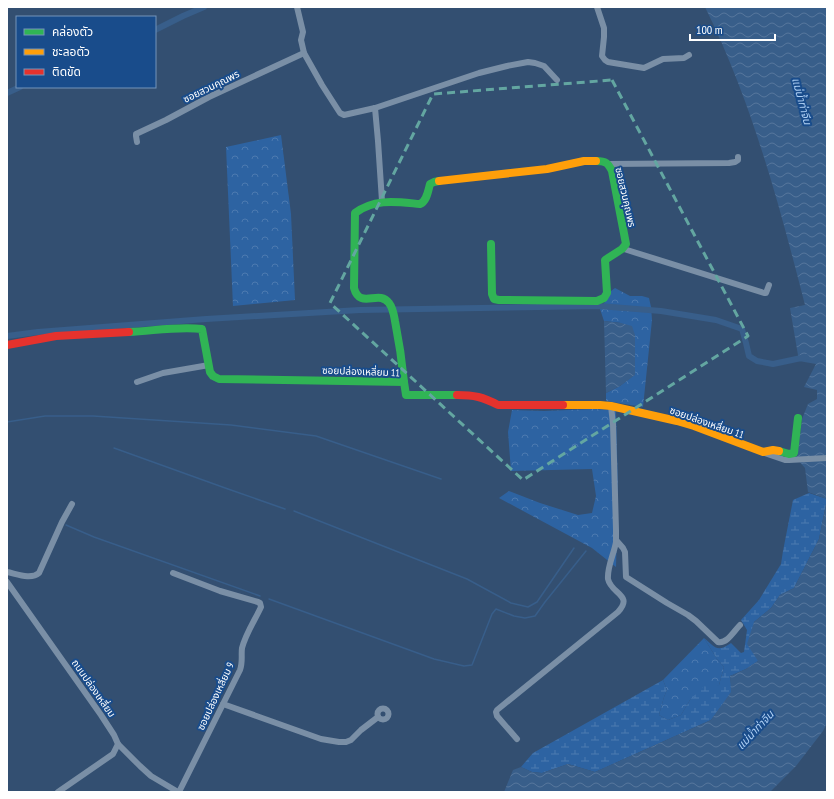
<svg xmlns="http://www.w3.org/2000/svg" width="834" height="799" font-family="'PT Sans Narrow','Noto Sans Thai',sans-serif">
<defs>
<pattern id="forest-crowns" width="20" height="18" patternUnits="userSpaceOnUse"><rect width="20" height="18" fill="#2d63a2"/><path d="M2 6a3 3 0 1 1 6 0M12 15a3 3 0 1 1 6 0" fill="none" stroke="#4c7ab0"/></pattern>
<pattern id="wetland-marsh" width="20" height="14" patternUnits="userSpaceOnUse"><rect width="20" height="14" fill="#2d63a2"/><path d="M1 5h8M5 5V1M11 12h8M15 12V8" fill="none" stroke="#4c7ab0"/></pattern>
<pattern id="water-waves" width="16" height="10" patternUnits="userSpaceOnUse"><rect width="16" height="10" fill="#385e8a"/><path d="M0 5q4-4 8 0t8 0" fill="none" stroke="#56769c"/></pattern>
</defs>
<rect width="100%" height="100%" fill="#334f71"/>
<g fill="url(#forest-crowns)">
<polygon points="281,135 291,214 295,300 233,306 226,147"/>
<polygon points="615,288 630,296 642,296 649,298 651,307 652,320 643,407 606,401 606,393 620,386 634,375 634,365 621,323 604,321 600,309 607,299 611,291"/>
<polygon points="593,409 616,410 618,490 616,567 592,548 499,498 509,491 540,503 578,515 592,513 596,496 592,469 511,471 508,432 512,410 544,411"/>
<polygon points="704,638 717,659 724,667 719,685 690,700 681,715 668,720 659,715 664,697 667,690 663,680"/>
</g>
<path fill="url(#wetland-marsh)" d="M809 493 827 499 819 539 794 588 780 595 771 608 754 622 758 661 746 669 730 676 732 692 711 720 595 772 568 764 542 773 532 772 521 767 533 753 663 680 667 690 664 697 659 715 668 720 681 715 690 700 703 687 719 685 724 667 717 659 704 638C715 647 717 653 731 643L741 653 744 652 747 630 741 620 759 600 781 564 783 551 793 500Z"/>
<g fill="url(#water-waves)">
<path d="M705 7H827V723L823 731 796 766 770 792H504L513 770 521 767 532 772 542 773 568 764 595 772 711 720 731 692 730 676 746 669 758 661 747 644 754 622 771 608 780 595 794 588 819 539 827 499 808 492 805 468 797 459 802 419 808 404 817 399V390L804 387 816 364 799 361 790 308 805 305C779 204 752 102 705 7Z"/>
<polygon points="604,321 621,323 632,326 635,335 635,375 620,386 606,393"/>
</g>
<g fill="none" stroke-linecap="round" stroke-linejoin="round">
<g stroke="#385e8a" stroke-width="1.5">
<polyline points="7,422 45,416 93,416 231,425 316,436 441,479"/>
<polyline points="114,448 228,489 285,509"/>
<polyline points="294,511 467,579 511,603 528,607 537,602 574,548"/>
<polyline points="66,525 94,537 260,596"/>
<polyline points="269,599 434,659 464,666 472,665 492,614 496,609 514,616 525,618 535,616 545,602 586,551"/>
</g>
<g stroke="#385e8a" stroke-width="6">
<polyline points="155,30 183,16 204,7"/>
<polyline points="7,93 20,87"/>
<polyline points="7,336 38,332 206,319 360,310 599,306 661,311 716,320 742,329 746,343 749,356 757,361 773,364 806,357"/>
</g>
<g stroke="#7a8fa6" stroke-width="6">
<polyline points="297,7 303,32 301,40 304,53 322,85 340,113 344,115 375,108 479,73 507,66 528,62 535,63 544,66 557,80"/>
<polyline points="597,7 604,28 604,37 602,56 605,60 608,62 644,68 663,59 684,58 689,55"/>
<polyline points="375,108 378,141 382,201"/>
<polyline points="137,142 136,136 136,134 166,120 209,97 304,53"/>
<polyline points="608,164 729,163 735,162 738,160 738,157"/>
<polyline points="624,249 764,293 766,293 769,285"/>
<polyline points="137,382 163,373 209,365"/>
<polyline points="762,452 785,460 789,460 827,458"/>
<path d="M616 540 623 548 625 552 626 577 667 603 688 615 696 621 718 642C727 644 734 631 740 625"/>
<path d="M7 572C17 574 31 580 39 573L62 522 72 504"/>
<path d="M173 573 220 591 258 602 260 603 261 607C255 620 246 633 242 648 241 655 243 662 240 670L179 792"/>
<polyline points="7,582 101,715 114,735 118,744 113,754 58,792"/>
<polyline points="223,704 321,739 339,742 346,742 351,740 361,730 378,717"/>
<circle cx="383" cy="714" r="5.5"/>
<path d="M517 739 497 716 496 712 497 710 618 612C634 595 611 594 608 579 607 567 614 554 616 542 616 538 616 534 616 530L613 424 611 406"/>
<polyline points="118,744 140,766 151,776 178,792"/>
</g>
<g stroke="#30b455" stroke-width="8">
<path d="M491 244 492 294 494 299 499 300 597 301 604 298 607 293 605 260 622 249 626 244 612 171C608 163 606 161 596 161"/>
<path d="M129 332C153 331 178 326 202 329L210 372 213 376 219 379 404 382 406 395H457"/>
<path d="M404 382C402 361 399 341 395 321 394 315 393 308 389 303 379 289 360 310 354 288L355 213C375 198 397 202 420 204 427 201 428 191 430 184L434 182 439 181"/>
<polyline points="779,451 789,454 794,453 798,418"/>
</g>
<g stroke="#ff9f0a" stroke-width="8">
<polyline points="439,181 547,169 584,161 596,161"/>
<polyline points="563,405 600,405 611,406 677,421 694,426 763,452 773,450 779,451"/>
</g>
<g stroke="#e5322d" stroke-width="8">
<polyline points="7,345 56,336 129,332"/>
<path d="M457 395C474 395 483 397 498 405H563"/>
</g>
</g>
<path fill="none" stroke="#63a6a1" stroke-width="3" stroke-dasharray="8 5" stroke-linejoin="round" d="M612 80 748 336 523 480 330 303 433 94Z"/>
<g text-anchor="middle" stroke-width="4" stroke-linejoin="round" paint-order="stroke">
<g font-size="10" fill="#fff" stroke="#194c8b">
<text transform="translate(211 86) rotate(-26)" y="4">ซอยสวนคุณพร</text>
<text transform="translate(626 197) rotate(77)" y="4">ซอยสวนคุณพร</text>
<text transform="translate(361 371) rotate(2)" y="4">ซอยปล่องเหลี่ยม 11</text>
<text transform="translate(707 422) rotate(19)" y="4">ซอยปล่องเหลี่ยม 11</text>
<text transform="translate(94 688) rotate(55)" y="4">ถนนปล่องเหลี่ยม</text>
<text transform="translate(215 696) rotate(-65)" y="4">ซอยปล่องเหลี่ยม 9</text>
</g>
<g font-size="11" font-style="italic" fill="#afd0f5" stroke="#194c8b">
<text transform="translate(802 101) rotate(75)" y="4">แม่น้ำท่าจีน</text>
<text transform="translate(755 730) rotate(-47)" y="4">แม่น้ำท่าจีน</text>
</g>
</g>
<rect width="834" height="799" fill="none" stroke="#ffffff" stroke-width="16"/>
<rect x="16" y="16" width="140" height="72" fill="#194c8b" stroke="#7594b9"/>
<rect x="24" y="29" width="20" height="6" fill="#30b455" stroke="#7594b9"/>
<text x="52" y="36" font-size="12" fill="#ffffff">คล่องตัว</text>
<rect x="24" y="49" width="20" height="6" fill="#ff9f0a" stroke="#7594b9"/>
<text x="52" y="56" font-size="12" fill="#ffffff">ชะลอตัว</text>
<rect x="24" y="69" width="20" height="6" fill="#e5322d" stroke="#7594b9"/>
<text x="52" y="76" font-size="12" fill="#ffffff">ติดขัด</text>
<path d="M690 34v6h85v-6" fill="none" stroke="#ffffff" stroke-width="2"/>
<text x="696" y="34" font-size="12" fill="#ffffff" stroke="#194c8b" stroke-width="3" paint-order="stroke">100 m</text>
</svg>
